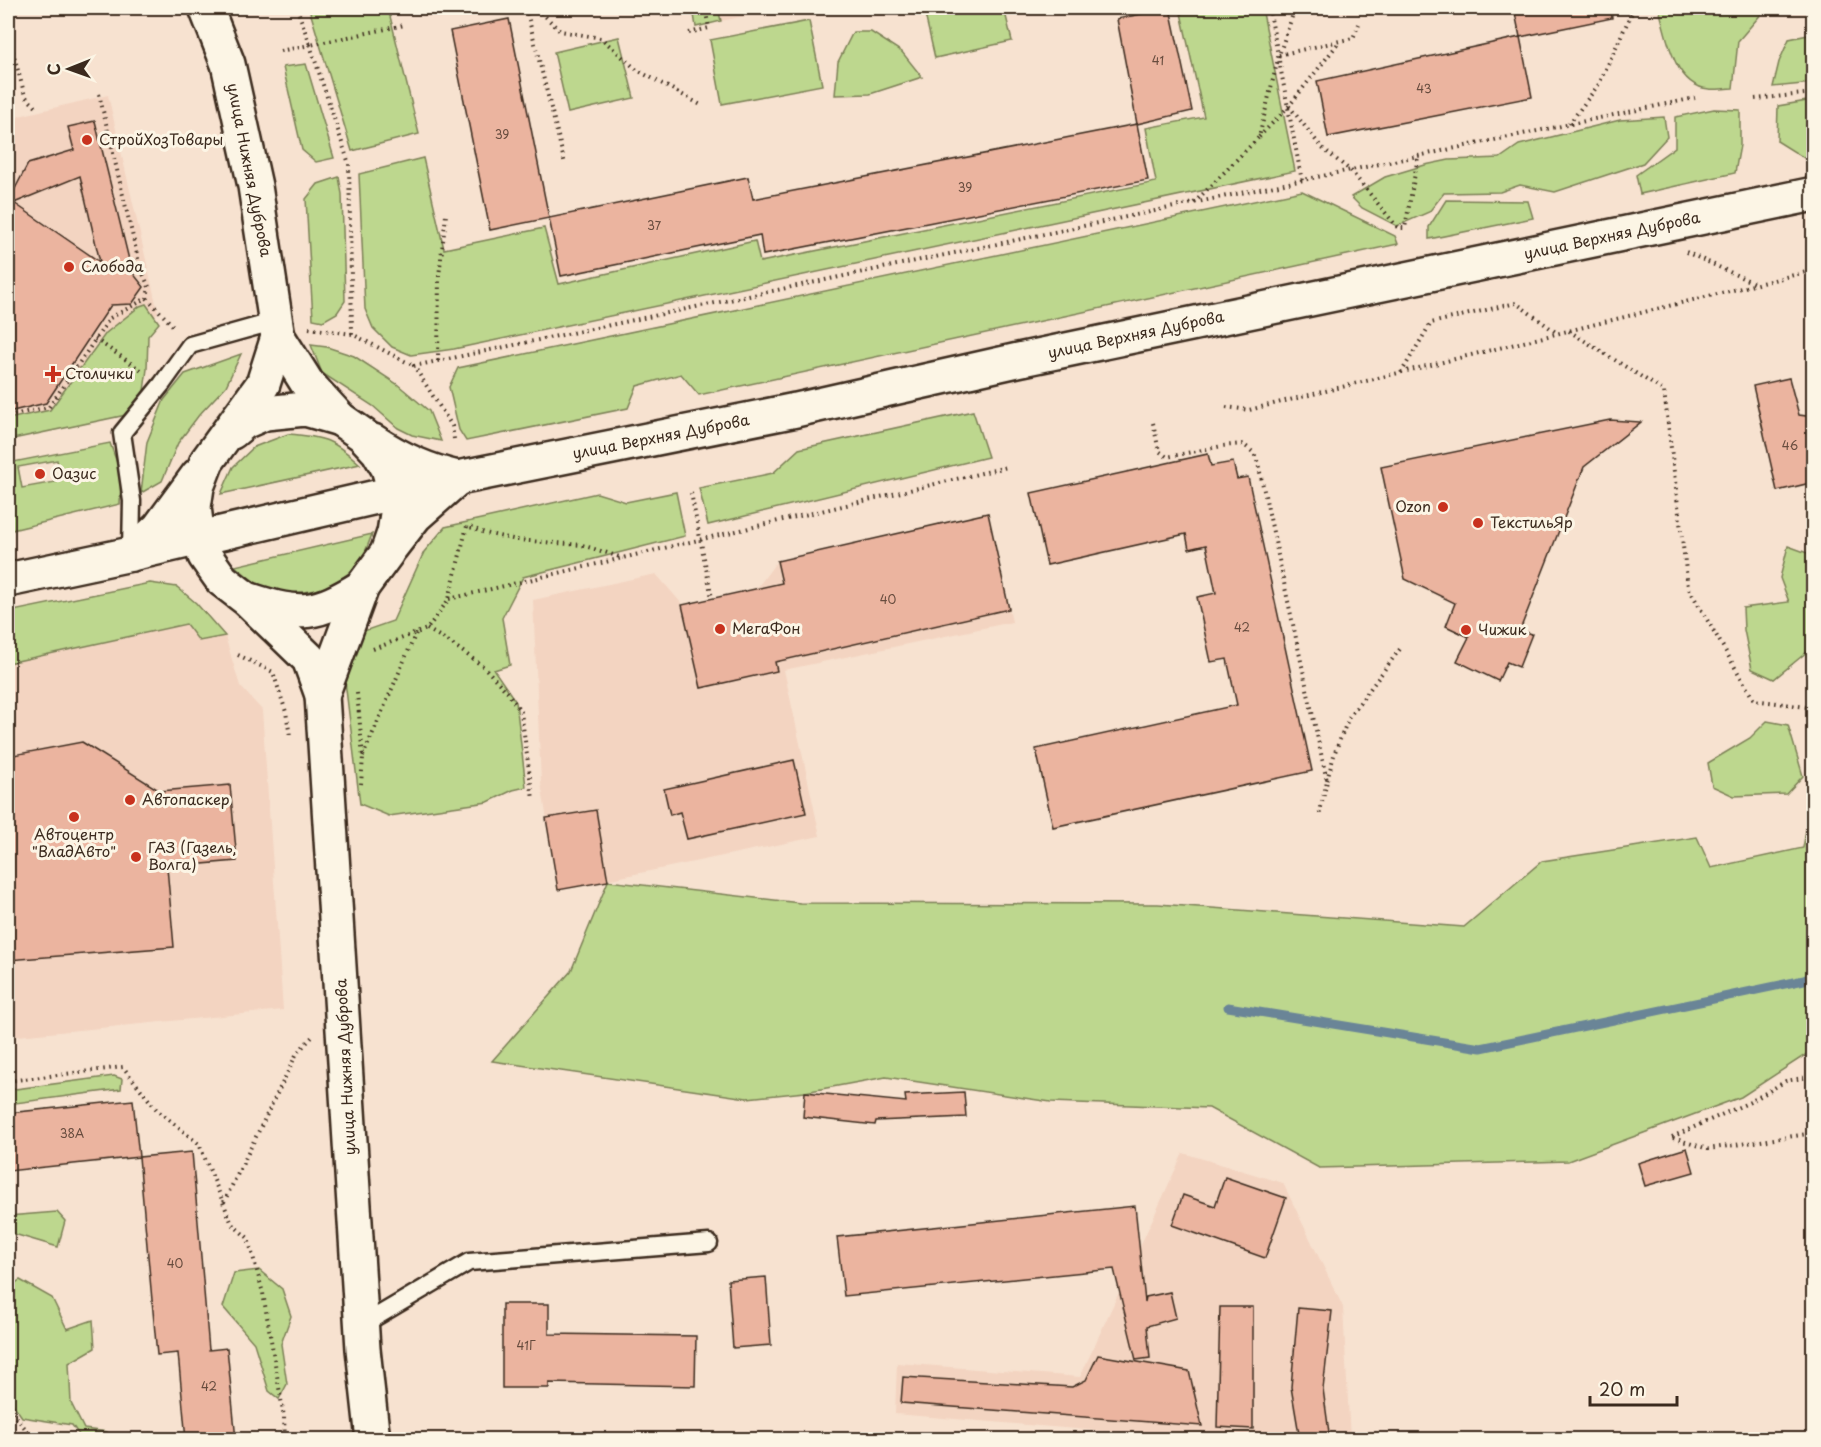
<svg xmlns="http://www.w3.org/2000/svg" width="1821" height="1447" font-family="'Playpen Sans',sans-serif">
<rect width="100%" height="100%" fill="#f7e2d0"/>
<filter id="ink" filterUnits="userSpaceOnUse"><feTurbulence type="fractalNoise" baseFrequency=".0167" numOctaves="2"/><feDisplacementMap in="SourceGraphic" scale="12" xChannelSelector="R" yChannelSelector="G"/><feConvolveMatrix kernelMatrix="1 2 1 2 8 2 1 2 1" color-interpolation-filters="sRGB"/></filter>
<g filter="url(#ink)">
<g fill="#f3d4c1">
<polygon points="718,8 785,8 721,21"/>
<polygon points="108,95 158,312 84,418 8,434 8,132 19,116"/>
<polygon points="988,513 1012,622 784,670 820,836 558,890 541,783 533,600 656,574 683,605 757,588 777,561"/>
<polygon points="187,624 199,641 225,636 240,686 262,710 283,1010 8,1037 8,663"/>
<polygon points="1183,1153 1283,1183 1343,1307 1350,1439 1199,1439 895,1414 897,1363 1080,1377"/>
</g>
<g fill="#bdd78e" stroke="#7c8056" stroke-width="1.5" fill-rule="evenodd">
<polygon points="309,8 388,8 419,134 352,151"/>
<polygon points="693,8 718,8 721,21 696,27"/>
<polygon points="938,8 1004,8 1012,41 935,58 924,10"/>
<polygon points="1206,8 1262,8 1295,171 454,349 411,355 392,347 373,328 365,309 359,174 423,158 444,249 544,228 559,284 755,241 760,262 1156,182 1146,128 1204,117 1181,13"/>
<path d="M1659 8H1773L1763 12 1738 41 1733 88C1725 88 1717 90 1709 89 1674 86 1666 35 1659 8Z"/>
<polygon points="809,21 822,85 722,104 710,40"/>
<polygon points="853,32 871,32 902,52 922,77 870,94 835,95 838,62"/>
<polygon points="1813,34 1813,83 1773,87 1779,62 1789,39"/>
<polygon points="619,37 634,98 568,113 554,52"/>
<polygon points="306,64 334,158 316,162 302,150 283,67"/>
<polygon points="1813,100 1813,155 1804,158 1777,141 1778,106"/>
<polygon points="1714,109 1740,110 1740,145 1735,173 1640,194 1636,175 1675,147 1675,117"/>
<polygon points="1664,117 1667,137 1643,163 1555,192 1520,185 1500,192 1444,193 1429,212 1397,226 1362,208 1351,197 1385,177 1425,165 1449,160 1500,158 1519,145 1620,120"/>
<polygon points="339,177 342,194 345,301 337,313 323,321 313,319 306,199 318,184"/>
<polygon points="1302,191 1395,236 1398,244 699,395 681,374 637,386 628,408 466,441 459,430 449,387 458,368"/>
<polygon points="1446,200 1528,201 1533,218 1429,239 1429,227"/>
<polygon points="146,304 159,323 148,336 147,369 143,398 126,415 8,440 8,419 50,410 106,333 140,306"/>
<polygon points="311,345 327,347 354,356 397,384 429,411 441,441 412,435 398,428 373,406 322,373"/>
<polygon points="241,354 226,386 199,415 178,443 162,481 141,493 147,442 164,400 185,374"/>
<polygon points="973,411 988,457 708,525 699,488 773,473 799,449"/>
<path d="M288 434C325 437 332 439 360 464L221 494 233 467 254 447Z"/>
<path d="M110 443 121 474 120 504 8 531V463ZM57 460 61 481 22 488 18 467Z"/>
<polygon points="676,492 685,536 523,577 502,618 510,665 494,670 516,702 526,787 513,790 488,802 389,816 360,804 343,665 361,632 393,621 424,552 445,527 597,493 626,502"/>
<path d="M372 534C369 542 366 552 361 559 338 593 292 601 257 583 249 579 242 571 235 566Z"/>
<polygon points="1788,546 1813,555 1813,647 1774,679 1752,669 1744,630 1743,608 1789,602 1780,578"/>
<polygon points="150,583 177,587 196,603 225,636 199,641 186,624 8,663 8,612"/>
<polygon points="1767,721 1788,725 1803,776 1786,794 1734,796 1712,786 1708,763 1750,738"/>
<polygon points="1809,812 1813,812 1813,1050 1741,1097 1568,1161 1319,1168 1209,1108 1051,1102 886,1077 805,1092 747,1098 492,1061 571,971 608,881 800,903 1158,904 1464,927 1542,861 1697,837 1711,868 1803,848"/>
<polygon points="114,1076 122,1079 121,1089 8,1104 8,1090"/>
<polygon points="57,1212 65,1221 58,1247 14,1234 8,1234 8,1216"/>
<polygon points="259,1270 282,1289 291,1316 281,1344 287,1384 279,1399 269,1391 254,1343 223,1307 234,1273"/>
<polygon points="20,1280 52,1298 67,1329 93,1320 95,1348 69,1363 71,1403 84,1429 107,1432 107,1439 82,1439 72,1425 22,1417 8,1397 8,1288"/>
</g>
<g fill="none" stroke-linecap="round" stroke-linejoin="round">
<polyline stroke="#6a8597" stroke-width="9" points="1228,1007 1481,1048 1804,980 1814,976"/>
</g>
<g fill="#ebb49f" stroke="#3b2a1e" stroke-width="1.5" fill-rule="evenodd">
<polygon points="1145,8 1170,8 1192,111 1137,124 1117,19 1146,13"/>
<polygon points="1514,8 1611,8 1612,18 1520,37"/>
<polygon points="509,19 549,218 490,230 450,31"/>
<polygon points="1520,37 1532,97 1328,137 1317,81"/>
<path d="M95 121 132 272 144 287 132 304 111 305 46 403 8 412V199L9 200 28 164 74 150 68 127ZM80 176 100 262 14 203Z"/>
<polygon points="1137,124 1148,180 763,255 760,235 561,276 549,218 748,177 753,199"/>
<polygon points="1789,378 1799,415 1814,417 1814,474 1810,483 1777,491 1753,386"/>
<polygon points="1610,420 1641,422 1584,467 1520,630 1532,634 1519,667 1507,662 1498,681 1457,661 1469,637 1446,626 1455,603 1405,579 1381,467"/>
<polygon points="1208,454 1211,466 1233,462 1237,479 1248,477 1312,771 1053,827 1036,749 1237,705 1227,659 1211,662 1197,597 1216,593 1206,545 1189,549 1186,534 1047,565 1031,493"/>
<polygon points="988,513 1009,609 775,662 777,671 701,688 682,605 782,583 777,561"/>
<polygon points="82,742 160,791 230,785 237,861 167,867 174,947 8,960 8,756"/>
<polygon points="794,760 806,813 687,839 680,812 670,815 664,789"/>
<polygon points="596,810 608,881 558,890 546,818"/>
<polygon points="805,1092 906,1102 905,1095 964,1092 966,1117 876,1121 875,1125 803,1117"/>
<polygon points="133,1100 139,1157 8,1171 8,1113"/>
<polygon points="1687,1148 1694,1172 1645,1186 1638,1163"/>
<polygon points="192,1152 209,1350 227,1348 236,1440 186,1440 178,1353 157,1355 139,1157"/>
<polygon points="1225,1177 1286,1198 1265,1258 1172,1225 1183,1195 1215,1206"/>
<polygon points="1135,1206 1145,1302 1146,1297 1170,1292 1176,1318 1147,1326 1150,1358 1136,1360 1114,1269 844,1296 837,1237"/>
<polygon points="766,1277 771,1345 733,1348 728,1280"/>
<polygon points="502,1304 549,1304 549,1334 696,1336 695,1386 549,1383 549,1388 502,1388"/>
<polygon points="1220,1307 1253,1307 1253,1429 1217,1427"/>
<polygon points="1298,1308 1332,1311 1323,1389 1330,1440 1300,1440 1291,1387"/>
<polygon points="1098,1355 1189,1371 1202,1426 901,1403 903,1377 1072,1387 1086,1380"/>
</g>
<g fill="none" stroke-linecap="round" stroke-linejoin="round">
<g stroke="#3b2a1e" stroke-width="21">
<g id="service">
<polyline points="131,551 132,501 122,433 162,384 190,345 276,321"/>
<polyline points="362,1325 469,1262 709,1243"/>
</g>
</g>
<g stroke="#3b2a1e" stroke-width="38">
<g id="tertiary">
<polyline points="206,8 228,64 255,186 278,337 307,383 340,419 363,435 378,451 388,468 395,492 397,514 394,533 387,553 362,587 322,695"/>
<polyline points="278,337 263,384 207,461 197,487 194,507 198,538 205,556 222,580 248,600 309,659 322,695 363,1349 373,1440"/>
<polyline points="232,432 244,422 265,413 305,409 340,419"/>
<path d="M373 441C400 459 426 471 458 478"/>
<polyline points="391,547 415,516 458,478"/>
<polyline points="131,554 159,528 198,475"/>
<path d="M250 600C302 617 316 615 362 587"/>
</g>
</g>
<g stroke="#3b2a1e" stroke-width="38">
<polyline id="secondary" points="8,580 131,554 458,478 796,410 1018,360 1814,194"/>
</g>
<g stroke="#3b2a1e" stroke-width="4" stroke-dasharray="1.5 4.5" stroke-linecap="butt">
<polyline points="297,8 310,45 405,25"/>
<polyline points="526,8 565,164"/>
<polyline points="537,8 560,31 601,38 637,70 701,105"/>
<polyline points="1269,8 1302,181"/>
<polyline points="689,33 709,28 705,8"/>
<polyline points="8,34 25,96 38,109"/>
<polyline points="280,51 310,45 349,164 352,334"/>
<polyline points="1279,55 1353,38 1359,24"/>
<polyline points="99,94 140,267 149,287 147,298"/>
<polyline points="1755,99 1814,93"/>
<polyline points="1289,106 1322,148 1351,171 1398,228 1405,228 1418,157"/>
<polyline points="1569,124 1599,84 1634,8"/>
<polyline points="1259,137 1289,106 1340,41"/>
<polyline points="1194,203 1259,137 1279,55 1295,8"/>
<polyline points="1686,252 1756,284"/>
<polyline points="147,298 175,328"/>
<polyline points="309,328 352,334 414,366"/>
<polyline points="1569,331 1664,391 1688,587 1754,700 1814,708"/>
<polyline points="95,339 144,372"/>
<polyline points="438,361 439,276 446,215"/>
<polyline points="1401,373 1431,323 1516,303 1557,333"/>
<polyline points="1226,407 1249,410 1814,270"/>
<polyline points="8,416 49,407 110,318 147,298"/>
<polyline points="1153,423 1159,451 1167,457 1222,446 1243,444 1254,453 1258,463 1327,781 1319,816"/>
<polyline points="454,439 452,426 414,366 1695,98"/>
<polyline points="691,493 712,598"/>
<polyline points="449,599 1007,467"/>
<polyline points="427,629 448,641 484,667 508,693 521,712 533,799"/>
<polyline points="373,649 427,629 449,599 467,526 485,533 517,540 582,545 623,558"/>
<polyline points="238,655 273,672 286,712 290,736"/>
<polyline points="357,693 363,757 361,784"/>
<polyline points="363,756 416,633"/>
<polyline points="1327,780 1335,752 1349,717 1400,649"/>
<polyline points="8,1081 123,1067 157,1110 199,1144 232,1224 248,1238 263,1293 284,1417 285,1440"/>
<polyline points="1672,1137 1750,1102 1786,1081 1814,1076"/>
<polyline points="1673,1138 1708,1149 1814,1133"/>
<polyline points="224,1202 297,1053 312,1037"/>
<polyline points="8,1408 35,1440"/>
<polyline points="89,1440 154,1434"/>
</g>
<use href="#service" stroke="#fcf5e5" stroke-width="16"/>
<use href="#tertiary" stroke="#fcf5e5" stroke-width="33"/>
<use href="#secondary" stroke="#fcf5e5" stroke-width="33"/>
</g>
</g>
<g fill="#c8321e" stroke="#fcf5e5" stroke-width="2">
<circle cx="87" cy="140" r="6"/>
<circle cx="69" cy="267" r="6"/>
<path d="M50 365h6v6h6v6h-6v6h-6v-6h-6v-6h6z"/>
<circle cx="40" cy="474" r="6"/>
<circle cx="1443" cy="507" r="6"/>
<circle cx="1478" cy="523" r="6"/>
<circle cx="720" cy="629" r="6"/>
<circle cx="1466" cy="630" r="6"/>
<circle cx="130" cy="800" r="6"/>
<circle cx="74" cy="817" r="6"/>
<circle cx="136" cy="857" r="6"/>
</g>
<g text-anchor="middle" stroke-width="6" stroke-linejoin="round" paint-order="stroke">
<g font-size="12" fill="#674c3e">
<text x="1158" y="65">41</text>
<text x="1424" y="93">43</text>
<text x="502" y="139">39</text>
<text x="965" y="192">39</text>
<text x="654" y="230">37</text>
<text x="1790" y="450">46</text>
<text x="888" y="604">40</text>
<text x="1242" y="632">42</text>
<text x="72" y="1138">38А</text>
<text x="175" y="1268">40</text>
<text x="526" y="1350">41Г</text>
<text x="209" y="1391">42</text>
</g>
<g font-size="15" fill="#3b2a1e" stroke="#fcf5e5" text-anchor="start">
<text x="99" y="145">СтройХозТовары</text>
<text x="81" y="272">Слобода</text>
<text x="65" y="379">Столички</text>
<text x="52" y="479">Оазис</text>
<text x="1431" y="512" text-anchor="end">Ozon</text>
<text x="1490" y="528">ТекстильЯр</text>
<text x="732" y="634">МегаФон</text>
<text x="1478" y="635">Чижик</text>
<text x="142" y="805">Автопаскер</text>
<text x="74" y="840" text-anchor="middle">Автоцентр<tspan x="74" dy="17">"ВладАвто"</tspan></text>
<text x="148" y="853">ГАЗ (Газель,<tspan x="148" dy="17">Волга)</tspan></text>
</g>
<g font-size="15" fill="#3b2a1e" stroke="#fcf5e5">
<text transform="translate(249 170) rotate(79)" y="5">улица Нижняя Дуброва</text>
<text transform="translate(1612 236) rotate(-12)" y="5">улица Верхняя Дуброва</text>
<text transform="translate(1136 335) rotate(-12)" y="5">улица Верхняя Дуброва</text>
<text transform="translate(661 437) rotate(-11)" y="5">улица Верхняя Дуброва</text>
<text transform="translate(346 1067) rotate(-93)" y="5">улица Нижняя Дуброва</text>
</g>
</g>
<rect width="1821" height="1447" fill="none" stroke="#fcf5e5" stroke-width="30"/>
<rect x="15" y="15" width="1791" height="1417" fill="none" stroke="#3b2a1e" stroke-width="2" filter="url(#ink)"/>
<g transform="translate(69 69) rotate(269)" stroke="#fcf5e5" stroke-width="4.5" paint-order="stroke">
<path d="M0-4.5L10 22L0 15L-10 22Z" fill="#3b2a1e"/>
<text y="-9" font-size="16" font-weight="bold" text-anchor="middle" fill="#3b2a1e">С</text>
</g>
<path d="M1590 1396v9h87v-9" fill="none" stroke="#3b2a1e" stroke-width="3"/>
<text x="1599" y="1396" font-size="18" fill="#3b2a1e" stroke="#fcf5e5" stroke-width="4.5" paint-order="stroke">20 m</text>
</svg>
